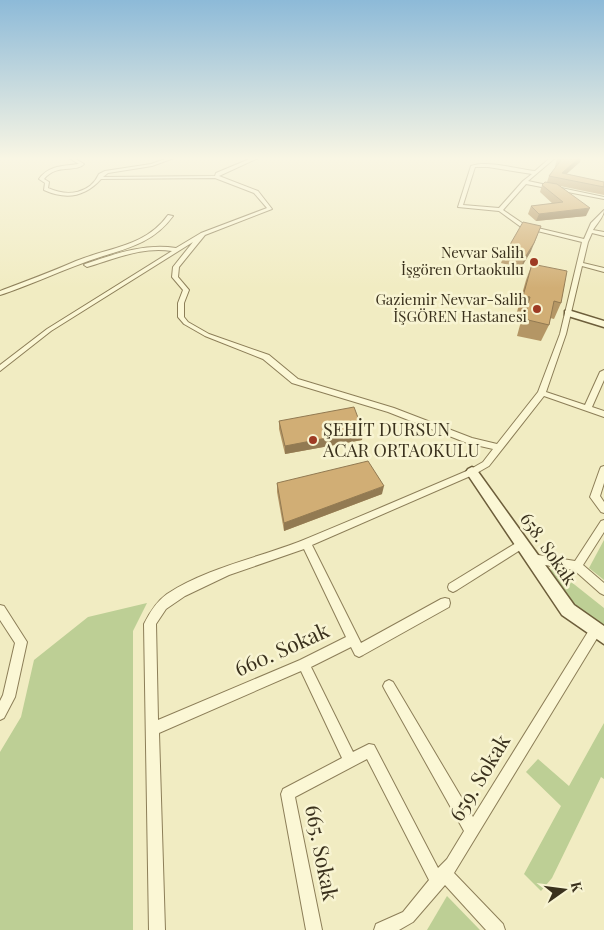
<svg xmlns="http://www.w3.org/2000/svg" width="604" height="930" font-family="'Playfair Display',serif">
<rect width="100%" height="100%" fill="#f1ecc2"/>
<g fill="#bdcf95">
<polygon points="604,540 604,580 589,568"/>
<polygon points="547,569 576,574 570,581 604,608 604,628 579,610"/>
<polygon points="147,603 133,631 133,930 0,930 0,752 21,717 34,660 88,617"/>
<polygon points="604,723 604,779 601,777 552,878 541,891 524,874 561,806 526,772 538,759 569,786"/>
<polygon points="447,896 480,930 427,930"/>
</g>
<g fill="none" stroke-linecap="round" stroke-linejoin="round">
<g stroke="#8c7e58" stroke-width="2">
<g id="street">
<path d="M69 158H74L84 164C76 173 57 163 44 179L49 182 48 188C67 197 90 194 99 174L105 171 151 164 168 158H174L152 166 108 173 103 177 215 176 216 173 252 158H258L219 176 258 191 272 209 205 235 179 267 178 277 189 290 184 303V317L188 322 209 334 269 355 298 379 394 408 472 438 497 444 538 392 560 334 582 242 521 227 499 211 458 207 471 166C486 160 518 169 535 171L550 158H555L528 181 604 197V199L526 184 503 210 525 225 584 239 591 223 604 210C604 217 597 223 593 230L604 232V236L592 233 588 242 583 263 604 268V272L582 266 566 334 546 392 585 405 600 372 604 370V380L592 407 604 411V417L544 396 489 466 475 474 312 545 361 643 441 599 445 598 449 599 450 603 449 607 363 655 359 657 355 655 351 647 311 667 353 752 369 744 374 745 438 868 447 859 464 831 385 690 383 686 385 682 389 680 393 682 473 817 591 627 595 625 599 627 601 631 599 635 454 873 503 924 505 930H486L445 885 413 922 399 930H374L376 924 403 912 429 880 367 759 295 797 322 930H306L281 794 283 789 342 758 301 671 159 733 165 930H149L144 624C150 612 156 602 167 594 206 568 258 558 301 541 357 518 413 494 469 470L483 462 493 449 467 443 388 412 292 383 263 359 205 336 184 324 178 317V303L183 290 172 277 173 267 193 242 51 331 0 371V365L47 329 172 251C142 246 115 259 87 267L84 265 85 264C115 254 144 243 176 248L201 233 267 208 254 193 215 178 101 179C85 197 66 200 44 190L45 183 39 179C49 165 64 166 79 164ZM475 167H488L532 174 523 181 499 208 463 205ZM304 549 346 637 300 660 158 720 156 624 166 609 185 596 229 575Z"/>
<path d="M168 215 173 216C150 248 116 250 83 263 55 273 28 286 0 295V291C26 281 51 272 76 261 110 247 145 247 168 215Z"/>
<polygon points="604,466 604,483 600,496 604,502 604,513 601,512 590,497 600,469 601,467"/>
<polygon points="604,520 604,532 583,565 604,583 604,595 600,593 574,570 528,562 527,559 528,556 532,554 575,561 601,521"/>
<polygon points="521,540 525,541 526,544 525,547 457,590 453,592 449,590 448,587 449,584"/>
<polygon points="0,605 4,606 27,642 15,697 4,718 0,720 0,701 3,695 15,643 0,620"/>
</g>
</g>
<g stroke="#6d5e3b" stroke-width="3">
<g id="secondary">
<polygon points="568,310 604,321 604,327 565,315 565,311"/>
<polygon points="472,467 476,469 574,605 604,626 604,644 562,615 468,475 466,472 468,469"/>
</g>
</g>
<use href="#street" fill="#fbf7d5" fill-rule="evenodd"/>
<use href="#secondary" fill="#fbf7d5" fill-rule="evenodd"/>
</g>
<g fill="#b49665">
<polygon points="557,159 580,162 566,174 604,182 604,195 560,186 586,216 536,221 528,214 531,206 553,204 540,192 542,185 547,182 549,176 556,167 555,167"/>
<polygon points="531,251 521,268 501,263 504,255"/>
<polygon points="532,264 561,303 554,319 550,318 549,325 541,341 517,336 523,314 517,312 526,280"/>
<polygon points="279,421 363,431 362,440 285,454 279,429"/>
<polygon points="277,483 382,494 284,531 277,492"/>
</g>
<g fill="#927a52">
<polygon points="579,158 581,158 580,162 562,178 562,173"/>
<polygon points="590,208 586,216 536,221 539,214"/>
<polygon points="538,234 531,251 521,268 524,259"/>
<polygon points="363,431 362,440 285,454 285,446"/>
<polygon points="384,486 382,494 284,531 284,523"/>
</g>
<g fill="#d1ae75" stroke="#927a52">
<polygon points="559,158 579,158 562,173 604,182 604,187 549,176 561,160 557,159"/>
<polygon points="545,182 557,184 590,208 539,214 531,206 563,202 542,185"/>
<polygon points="523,222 541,226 534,243 524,259 504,255"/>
<polygon points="532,264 567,271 561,303 554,301 549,325 524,319 530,297 523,296"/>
<polygon points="354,407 363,431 285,446 279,421"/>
<polygon points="368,461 384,486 284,523 277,483"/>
</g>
<linearGradient id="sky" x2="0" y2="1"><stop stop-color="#8dbad8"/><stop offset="0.55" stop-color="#f9f6e4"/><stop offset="1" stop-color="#f9f6e4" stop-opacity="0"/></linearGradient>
<rect width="604" height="288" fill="url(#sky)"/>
<g fill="#9e3b24" stroke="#f8f4d2" stroke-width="2">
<circle cx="534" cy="262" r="5"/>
<circle cx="537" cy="309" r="5"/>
<circle cx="313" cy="440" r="5"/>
</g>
<g text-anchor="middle" stroke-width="5" stroke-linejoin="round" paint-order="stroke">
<g font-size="15" fill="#3a311d" stroke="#f8f4d2" text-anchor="end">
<text x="524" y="258">Nevvar Salih<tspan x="524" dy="17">İşgören Ortaokulu</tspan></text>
<text x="527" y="305">Gaziemir Nevvar-Salih<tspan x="527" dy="17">İŞGÖREN Hastanesi</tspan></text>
</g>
<g font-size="18" fill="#3a311d" stroke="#f8f4d2" text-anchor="start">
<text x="323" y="436">ŞEHİT DURSUN<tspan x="323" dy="21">ACAR ORTAOKULU</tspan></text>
</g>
<g font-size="18" fill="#3a311d" stroke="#f8f4d2">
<text transform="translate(548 549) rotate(55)" y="6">658. Sokak</text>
</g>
<g font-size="21" fill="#3a311d" stroke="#f8f4d2">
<text transform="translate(282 650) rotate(-24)" y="7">660. Sokak</text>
<text transform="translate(480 778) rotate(-59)" y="7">659. Sokak</text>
<text transform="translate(321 853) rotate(79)" y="7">665. Sokak</text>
</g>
</g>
<g transform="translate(564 890) rotate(76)" stroke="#f8f4d2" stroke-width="4" paint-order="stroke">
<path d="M0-4L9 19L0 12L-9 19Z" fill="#3a311d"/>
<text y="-8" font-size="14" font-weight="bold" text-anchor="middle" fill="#3a311d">K</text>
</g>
</svg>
